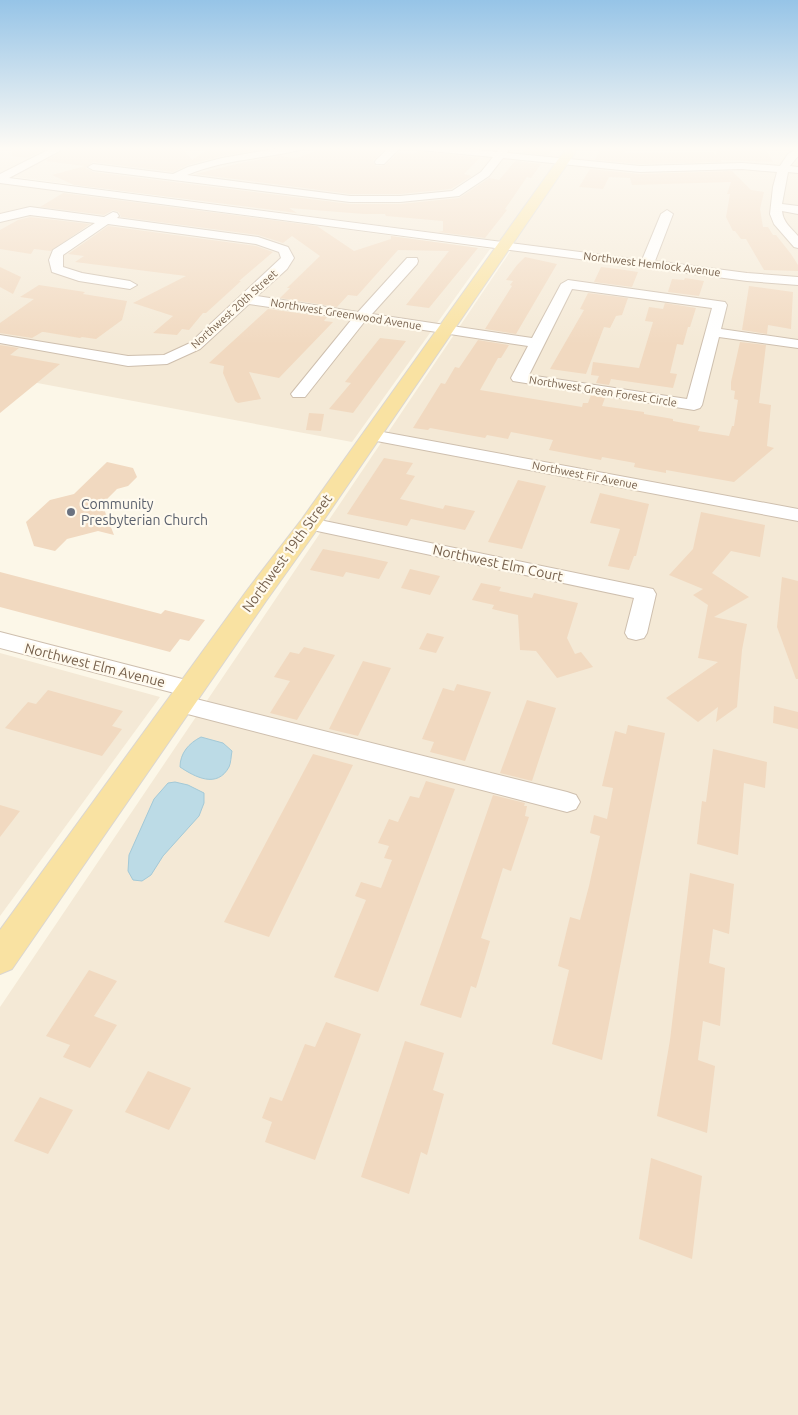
<svg xmlns="http://www.w3.org/2000/svg" width="798" height="1415" font-family="Ubuntu,sans-serif">
<rect width="100%" height="100%" fill="#fcf7e8"/>
<g fill="#f4e9d6">
<polygon points="0,147 798,147 798,1415 0,1415 0,1007 516,243 0,175"/>
<polygon points="0,183 490,249 352,442 0,376"/>
<polygon points="0,653 160,697 0,916"/>
</g>
<g fill="#bcdbe6" stroke="#a3c9d7">
<path d="M201 737 223 743 232 751C231 756 231 763 229 767 217 789 195 777 180 767 180 753 189 743 201 737Z"/>
<polygon points="175,782 188,785 204,793 204,803 199,816 163,856 151,875 142,881 133,880 128,871 129,855 154,799 168,783"/>
</g>
<g fill="#f1d9c0">
<polygon points="12,147 49,147 27,158 12,156"/>
<polygon points="69,147 181,147 192,160 209,149 232,151 239,147 255,150 222,156 188,165 173,172 93,162 86,168 93,172 350,204 400,204 459,198 489,178 499,180 515,161 541,164 531,178 527,177 505,209 507,210 485,238 438,232 443,231 443,221 386,216 385,214 364,214 289,208 297,213 74,185 52,175 85,166 45,161"/>
<polygon points="326,147 349,147 383,151 373,161 376,166 385,165 398,153 414,154 418,151 480,158 464,174 472,176 451,189 400,194 350,194 195,174 245,162 281,156 293,158 300,157"/>
<polygon points="526,147 534,147 553,149 548,155 522,153"/>
<polygon points="602,147 628,147 624,153 713,152 716,156 717,147 764,147 773,162 721,160 722,162 640,164 595,160"/>
<polygon points="590,169 640,174 732,171 751,190 764,192 760,209 763,227 768,227 773,235 776,235 791,254 798,265 798,271 764,270 746,239 741,239 735,231 733,231 726,217 730,194 727,194 731,182 632,185 630,178 609,177 603,189 579,187"/>
<polygon points="63,193 317,226 354,251 391,239 391,236 478,248 429,308 406,305 449,251 398,250 357,296 348,295 337,307 280,298 290,288 287,288 320,256 292,236 283,243 258,235 121,217 119,212 113,210 104,215 40,207"/>
<polygon points="30,217 90,224 51,251 34,249 31,254 0,249 0,230 18,220"/>
<polygon points="108,226 256,246 273,252 239,281 241,281 206,313 203,313 189,330 182,329 177,335 153,333 173,316 133,303 186,276 75,262 84,256 68,254"/>
<polygon points="525,257 557,264 516,334 485,329 512,286 510,285 513,281 506,280 517,265"/>
<polygon points="0,267 21,277 13,294 0,287"/>
<polygon points="601,267 618,269 638,272 632,287 594,282"/>
<polygon points="685,278 704,281 699,296 668,292 672,279 684,280"/>
<polygon points="39,285 85,292 83,294 127,301 122,320 96,339 82,337 80,338 44,332 42,332 32,338 0,333 0,323 34,299 20,297"/>
<polygon points="749,286 793,292 791,329 768,325 767,334 742,330"/>
<polygon points="588,293 628,298 622,315 616,316 610,328 604,327 586,374 550,369 584,310 580,309"/>
<polygon points="665,303 696,308 690,327 688,327 683,345 677,344 670,373 677,374 673,388 611,379 609,385 596,383 599,376 591,375 593,362 639,368 653,322 645,321 649,307 663,309"/>
<polygon points="268,309 327,317 324,321 333,322 279,378 249,372 261,399 238,403 235,401 223,373 224,366 209,363"/>
<polygon points="380,338 406,341 353,413 329,409 351,383 345,382"/>
<polygon points="478,340 509,345 501,358 498,358 480,390 582,407 583,403 588,403 591,395 605,398 602,406 644,412 644,414 673,419 673,421 700,426 698,431 729,436 732,426 734,426 738,400 734,399 735,391 731,390 731,382 740,342 766,345 759,403 771,405 767,446 774,448 734,482 666,470 666,473 634,467 635,463 602,457 601,460 549,450 553,440 511,432 508,439 487,435 485,438 430,428 428,430 413,428 441,383 445,384 455,367 459,368"/>
<polygon points="0,345 19,348 10,355 60,364 0,413"/>
<polygon points="309,413 324,414 321,431 306,430"/>
<polygon points="384,458 413,463 406,474 415,476 400,499 443,509 445,505 475,511 465,530 411,519 407,526 347,514"/>
<polygon points="107,462 133,468 137,477 128,486 117,489 102,504 114,535 98,531 67,539 55,551 34,546 26,522 50,500 74,494"/>
<polygon points="518,480 546,486 522,549 488,542"/>
<polygon points="600,493 649,504 636,556 634,556 629,570 608,566 620,529 590,523"/>
<polygon points="701,512 765,525 760,557 731,551 712,573 749,597 714,617 747,624 742,650 737,707 716,722 718,707 698,722 666,698 718,662 698,658 708,605 693,595 703,589 669,575 693,549"/>
<polygon points="323,549 365,557 388,562 379,579 346,572 343,577 310,570"/>
<polygon points="410,569 440,576 430,595 401,588"/>
<polygon points="0,572 161,614 165,610 205,620 189,641 180,639 170,652 0,607"/>
<polygon points="782,577 798,581 798,679 796,679 777,627"/>
<polygon points="481,583 501,587 499,591 532,598 534,593 578,603 567,638 575,654 581,652 593,667 557,678 536,651 520,650 518,615 492,609 494,605 472,600"/>
<polygon points="427,633 444,637 436,653 419,649"/>
<polygon points="304,647 335,655 297,720 270,713 290,681 274,677 290,652 299,654"/>
<polygon points="363,661 391,668 358,736 329,729"/>
<polygon points="457,684 491,692 465,761 430,752 434,742 422,739 443,688 454,691"/>
<polygon points="48,690 123,711 112,726 122,729 102,756 5,728 28,702 36,704"/>
<polygon points="527,700 556,708 532,781 500,773"/>
<polygon points="774,706 798,712 798,729 773,723"/>
<polygon points="628,725 665,733 602,1060 552,1044 569,970 558,966 570,917 580,920 589,886 600,836 590,833 594,815 607,819 613,788 602,786 615,731 626,734"/>
<polygon points="713,749 767,762 765,788 744,783 738,855 697,844 702,801 706,802"/>
<polygon points="313,754 353,765 269,937 224,922"/>
<polygon points="426,781 455,789 378,992 334,977 366,900 355,896 361,882 381,888 392,860 384,858 389,846 378,843 389,819 398,822 410,796 419,798"/>
<polygon points="493,795 525,803 524,806 527,806 525,816 529,817 511,871 503,868 481,938 490,941 476,988 471,986 461,1018 420,1005"/>
<polygon points="0,805 20,811 0,837"/>
<polygon points="690,873 734,884 729,934 713,929 709,963 725,968 720,1026 703,1021 698,1060 715,1066 707,1133 657,1116 670,1040"/>
<polygon points="89,970 117,981 94,1016 117,1025 90,1068 63,1057 70,1045 46,1036"/>
<polygon points="326,1022 361,1034 315,1160 265,1142 272,1122 262,1118 270,1097 282,1101 305,1044 315,1047"/>
<polygon points="405,1041 444,1053 433,1090 444,1094 427,1155 421,1152 409,1194 361,1177"/>
<polygon points="148,1071 191,1088 169,1130 125,1112"/>
<polygon points="40,1097 73,1110 48,1154 14,1141"/>
<polygon points="651,1158 702,1176 692,1259 639,1239"/>
</g>
<g fill="none" stroke-linecap="round" stroke-linejoin="round">
<g stroke="#cebfae" stroke-width="2">
<g id="minor">
<polygon points="54,147 67,147 9,178 642,260 661,214 667,210 673,214 655,261 747,273 798,277 798,285 747,281 0,183 0,174"/>
<path d="M285 147H305L304 149C265 159 224 159 187 175L350 196H400L452 191 481 172 493 157 420 150 415 147H452L497 152 501 147H511L507 153 640 166 742 163 780 166 788 154 798 147V156L790 166 798 167V173L788 172 782 204 798 206V214L782 211C783 222 791 228 798 236V248L794 247 774 224 770 214 773 187 777 172 742 169 640 172 503 158 489 176 459 196 400 202H350L93 170 88 167 93 164 173 174 188 167 222 158Z"/>
<polygon points="390,147 401,147 384,164 376,164 375,162 376,160"/>
<path d="M30 207 104 217 113 212 117 213 119 216 117 218 258 237 288 247 294 258 287 269 257 296 358 312 407 258H417L418 261 417 264 372 314 532 338 561 284 568 280 725 302 727 305 721 329 798 340V348L719 337 702 405 700 408 694 410 513 381 511 378 528 346 365 321 305 397H293L291 394 352 319 249 304 200 349 167 364 128 366 0 343V335L128 356 164 355 190 343 281 258 279 252 256 244 108 224 63 255V267L82 273 130 281 137 285 130 289 79 281 52 272 49 260 53 250 95 223 30 215 0 222V214ZM572 289 712 308 687 399 529 375Z"/>
<polygon points="372,430 798,509 798,521 366,439 363,435 366,431"/>
<polygon points="310,518 653,589 656,594 647,633 644,638 636,640 628,638 625,633 634,598 303,528 300,524 303,520"/>
<polygon points="0,632 190,681 198,683 202,689 198,695 190,697 0,648"/>
<polygon points="180,695 567,792 576,795 580,802 576,809 567,812 172,710 168,704 172,698"/>
</g>
</g>
<g stroke="#dbd6d0" stroke-width="2">
<polygon id="major" points="567,147 579,147 321,524 266,601 12,969 0,974 0,930 248,589 302,519"/>
</g>
<use href="#minor" fill="#fff" fill-rule="evenodd"/>
<use href="#major" fill="#f9e2a2" fill-rule="evenodd"/>
</g>
<linearGradient id="sky" x2="0" y2="1"><stop stop-color="#96c4e7"/><stop offset="0.43" stop-color="#fefbf5"/><stop offset="1" stop-color="#fefbf5" stop-opacity="0"/></linearGradient>
<rect width="798" height="345" fill="url(#sky)"/>
<circle fill="#6b7280" stroke="#fffaee" stroke-width="2" cx="71" cy="512" r="5"/>
<g text-anchor="middle" stroke-width="4.5" stroke-linejoin="round" paint-order="stroke">
<g font-size="11" fill="#76604c" stroke="#fffaee">
<text transform="translate(652 264) rotate(7)" y="4">Northwest Hemlock Avenue</text>
<text transform="translate(234 309) rotate(-42)" y="4">Northwest 20th Street</text>
<text transform="translate(346 314) rotate(9)" y="4">Northwest Greenwood Avenue</text>
<text transform="translate(603 391) rotate(9)" y="4">Northwest Green Forest Circle</text>
<text transform="translate(585 475) rotate(11)" y="4">Northwest Fir Avenue</text>
</g>
<g font-size="14" fill="#5b616d" stroke="#fffaee" text-anchor="start">
<text x="81" y="509">Community<tspan x="81" dy="16">Presbyterian Church</tspan></text>
</g>
<g font-size="14" fill="#76604c" stroke="#fffaee">
<text transform="translate(287 553) rotate(-54)" y="5">Northwest 19th Street</text>
<text transform="translate(498 563) rotate(12)" y="5">Northwest Elm Court</text>
<text transform="translate(95 665) rotate(14)" y="5">Northwest Elm Avenue</text>
</g>
</g>
</svg>
